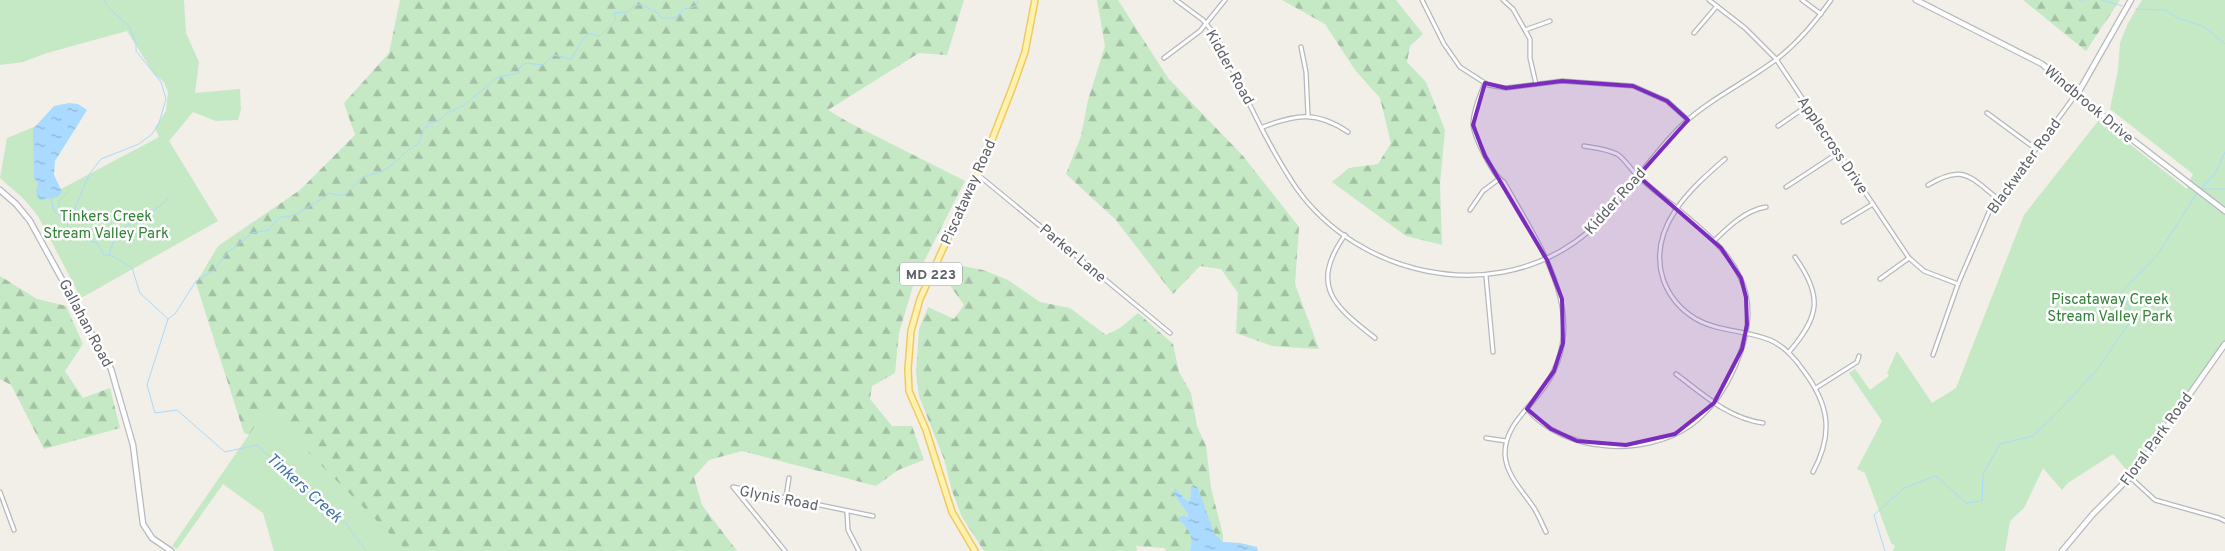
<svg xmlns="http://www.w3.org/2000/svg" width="2225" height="551" font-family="Overpass,sans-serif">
<defs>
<pattern id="forest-firs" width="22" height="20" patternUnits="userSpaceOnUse" patternTransform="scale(1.25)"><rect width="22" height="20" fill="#c5e8c5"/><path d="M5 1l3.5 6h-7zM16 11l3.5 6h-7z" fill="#a3c0a4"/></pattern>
<pattern id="water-ripples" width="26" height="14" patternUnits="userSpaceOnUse" patternTransform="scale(1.25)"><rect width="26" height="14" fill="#aadaff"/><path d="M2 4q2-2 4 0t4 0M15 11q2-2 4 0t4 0" fill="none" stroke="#8eb4d2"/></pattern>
</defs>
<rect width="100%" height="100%" fill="#f1efe8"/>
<g fill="url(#forest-firs)">
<polygon points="400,0 964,0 947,55 919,53 828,110 848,122 965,181 915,279 899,333 895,373 872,386 870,399 892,426 912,426 924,460 898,470 876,486 742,451 709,460 694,477 702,505 737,551 372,551 263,440 244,433 196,283 218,246 300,190 355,135 344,103 389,53"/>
<polygon points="1097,0 1118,0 1168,78 1243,156 1299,227 1295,284 1319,349 1272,346 1236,333 1238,293 1221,269 1200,266 1173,294 1115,219 1066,174 1081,136 1088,100 1105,46"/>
<polygon points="1282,0 1396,0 1423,34 1410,46 1407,62 1426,82 1445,130 1440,184 1442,245 1406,236 1332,182 1349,168 1378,164 1391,143 1380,98 1355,70 1325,24"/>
<polygon points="2023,0 2120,0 2086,51"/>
<polygon points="952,264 983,270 1008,280 1040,302 1070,308 1106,335 1120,328 1138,313 1173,344 1179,372 1191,393 1197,426 1206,446 1211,488 1223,535 1223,542 1214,533 1191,486 1190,501 1186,500 1177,490 1172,491 1187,513 1192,543 1190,551 1167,551 1164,548 1136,546 1137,551 984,551 962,517 952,491 944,459 919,396 916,372 919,329 928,307 954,319 964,305 944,277"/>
<polygon points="0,276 37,299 66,306 83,344 65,371 83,398 110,388 120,428 44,449 11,385 0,379"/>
</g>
<g fill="#c5e8c5">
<polygon points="0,0 184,0 186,33 199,62 195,93 240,89 241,109 238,120 216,121 193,112 169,141 218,221 81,298 38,216 24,199 0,178 7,138 41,124 46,197 159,137 155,128 166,111 168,92 164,82 154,74 127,31 47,53 23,62 0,65"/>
<polygon points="2142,0 2225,0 2225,207 2190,180 2193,174 2110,109 2118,70 2120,43 2128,23"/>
<polygon points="2099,120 2187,189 2189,183 2225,211 2225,344 2131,475 2113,454 2068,483 2062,490 2043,468 2024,508 2010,521 2005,551 1893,551 1895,546 1891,543 1865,473 1857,469 1882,421 1849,373 1855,369 1870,390 1889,376 1887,373 1897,351 1932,403 1956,388 2024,215"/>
<polygon points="266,410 407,551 274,551 263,513 223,484 177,549 172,546"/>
</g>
<g fill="url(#water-ripples)">
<polygon points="69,103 78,104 87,110 55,161 54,175 62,192 58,197 39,200 36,192 38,183 34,178 33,129 54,106"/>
<path d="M1194 485 1198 488 1214 533 1223 542 1240 543 1257 547 1258 551H1190C1194 537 1189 528 1178 519L1181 516 1188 517 1187 513 1172 491 1177 490 1186 500 1190 501 1191 486Z"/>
</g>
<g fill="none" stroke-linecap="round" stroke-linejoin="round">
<g stroke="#aadaff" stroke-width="1">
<polyline points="104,0 107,6 129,26 136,43 136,51 161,82 166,99 159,123 152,134 139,144 101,159 90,173 67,226 75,237 97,243 104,255 111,255 132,268 140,293 168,319 147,385 155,413 177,410 225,452 257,445 308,492 341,517 366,551"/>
<polyline points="2079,0 2084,0"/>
<polyline points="2102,0 2122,6"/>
<polyline points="2136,9 2165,10 2178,18 2203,26 2225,44"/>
<polyline points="2200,189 2225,189"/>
<polyline points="2199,190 2215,174 2225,152"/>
<polyline points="51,198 54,211 69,222"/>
<polyline points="59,215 59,201 70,190"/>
<path d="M109 255C117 217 151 220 168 198"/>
<path d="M168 319 175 314 196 281 214 270 227 253 252 233 269 230C284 208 283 222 298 213 309 207 320 200 330 193 351 200 349 187 362 178 368 174 379 174 387 168 400 161 403 151 418 144L424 129 430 123 438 121 447 113 463 106 498 77 519 73V68L526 63 543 65 554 55 571 59 584 38 591 34 600 36 616 20 614 13 628 12 633 7 640 4 658 13 661 18H675L684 9 697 6 698 0"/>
<polyline points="1885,551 1874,515 1904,488 1936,476 1966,503 1982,501 1983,474 2000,444 2033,436 2062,408 2099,367 2134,316 2121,293 2158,254 2197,193"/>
</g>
<g stroke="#b5b8bc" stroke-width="5.5">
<g id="street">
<path d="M1176 0 1203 20 1216 36C1241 85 1266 144 1297 189 1359 275 1487 304 1575 242 1618 212 1645 160 1683 124 1709 100 1742 84 1770 64 1795 47 1814 24 1831 0"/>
<polyline points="1422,0 1444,44 1460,67 1488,85 1506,88 1562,81 1633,86 1667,101 1688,120"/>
<polyline points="1503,0 1513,9 1530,39 1530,58 1536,84"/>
<polyline points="1709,0 1745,28 1776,59 1909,258 1924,271 1958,284"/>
<polyline points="1802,0 1821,14"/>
<polyline points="1525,30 1550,21"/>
<polyline points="1694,33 1717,6"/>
<polyline points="1301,47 1306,72 1308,115"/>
<polyline points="1164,58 1200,31 1225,0"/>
<path d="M1485 83C1480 95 1473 111 1473 124 1474 137 1493 176 1504 182 1540 247 1597 323 1539 394 1524 413 1504 429 1505 455 1507 477 1523 491 1534 508 1539 516 1542 524 1546 532"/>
<polyline points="1987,113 2036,149"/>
<polyline points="1778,126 1807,106"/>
<path d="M1263 127C1296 114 1317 111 1348 132"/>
<path d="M1725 159C1690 189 1647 228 1663 279 1669 296 1681 310 1696 319 1719 332 1746 330 1770 340 1784 346 1794 357 1803 370 1829 404 1834 433 1813 472"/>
<polyline points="977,174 1170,333"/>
<path d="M1928 185C1963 164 1969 176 1997 198"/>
<polyline points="1786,187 1838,153"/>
<polyline points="1470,210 1483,191 1499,179"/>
<polyline points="1843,222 1873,204"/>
<path d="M1345 235C1309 286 1334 306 1375 338"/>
<path d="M1714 241C1728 227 1746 210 1766 207"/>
<polyline points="1486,276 1493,352"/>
<polyline points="1880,279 1909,258"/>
<path d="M1789 352C1820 316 1823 296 1795 257"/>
<polyline points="1933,355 1958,284 1989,212 2077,93"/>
<path d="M1676 374C1704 395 1728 418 1763 423"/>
<polyline points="1816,388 1857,362 1859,356"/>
<path d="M1527 409C1565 453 1644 458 1691 425 1715 407 1730 382 1740 354 1749 330 1752 301 1740 277 1726 247 1698 226 1673 205 1661 196 1649 187 1638 176 1631 170 1625 159 1617 154 1607 149 1596 148 1584 146"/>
<polyline points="1486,438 1506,441"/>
<polyline points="2130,477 2155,500 2219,518 2225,521"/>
<polyline points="0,492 14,530"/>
<polyline points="786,497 789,478"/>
<polyline points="847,512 848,530 859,551"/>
<polyline points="785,551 733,487 873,516"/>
</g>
</g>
<g stroke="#b6babf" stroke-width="7">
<g id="secondary">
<polyline points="1916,0 2042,64 2121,131 2225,211"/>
<polyline points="2078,93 2131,0"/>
<polyline points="0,190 16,204 30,221 111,369 133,445 143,524 152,538 171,551"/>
<polyline points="2062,551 2093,514 2135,472 2225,344"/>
</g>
</g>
<g stroke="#f2c960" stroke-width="8">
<polyline id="primary" points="975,551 952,512 926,430 909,391 908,369 911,331 920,299 988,150 1013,86 1025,52 1035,0"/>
</g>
<use href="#street" stroke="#fff" stroke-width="3"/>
<use href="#secondary" stroke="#fff" stroke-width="4.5"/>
<use href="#primary" stroke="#fff2af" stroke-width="5"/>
</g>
<path fill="#7b2cbf" fill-opacity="0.2" stroke="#7b2cbf" stroke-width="4" stroke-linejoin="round" d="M1562 81 1633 86 1667 101 1688 120 1638 176 1721 248 1741 278 1746 297 1747 325 1742 349 1714 403 1675 434 1626 445 1577 441 1551 429 1527 409 1554 371 1563 343 1562 299 1547 260 1485 156 1473 125 1485 83 1506 88Z"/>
<g text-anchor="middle" stroke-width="5" stroke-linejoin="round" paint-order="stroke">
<rect fill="#fff" stroke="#8f9295" stroke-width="1" x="900" y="262.5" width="62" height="23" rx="4"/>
<g font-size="14" font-weight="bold" fill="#5f6368">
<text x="931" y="279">MD 223</text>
</g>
<g font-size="15" fill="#5f6368" stroke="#fff">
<text transform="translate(1230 67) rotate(61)" y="5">Kidder Road</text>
<text transform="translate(2089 104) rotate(40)" y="5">Windbrook Drive</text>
<text transform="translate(1833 145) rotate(56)" y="5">Applecross Drive</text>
<text transform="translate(2024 166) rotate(-54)" y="5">Blackwater Road</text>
<text transform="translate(968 192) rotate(-66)" y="5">Piscataway Road</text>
<text transform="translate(1615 201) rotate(-48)" y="5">Kidder Road</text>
<text transform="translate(1073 253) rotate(40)" y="5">Parker Lane</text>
<text transform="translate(86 323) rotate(62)" y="5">Gallahan Road</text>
<text transform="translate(2156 439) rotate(-54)" y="5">Floral Park Road</text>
<text transform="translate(779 498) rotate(11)" y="5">Glynis Road</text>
</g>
<g font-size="15" fill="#348238" stroke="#fff">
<text x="106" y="221">Tinkers Creek<tspan x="106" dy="17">Stream Valley Park</tspan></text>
<text x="2110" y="304">Piscataway Creek<tspan x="2110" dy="17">Stream Valley Park</tspan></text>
</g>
<g font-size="16" font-style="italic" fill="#4174aa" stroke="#fff">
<text transform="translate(305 487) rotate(42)" y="6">Tinkers Creek</text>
</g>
</g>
</svg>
